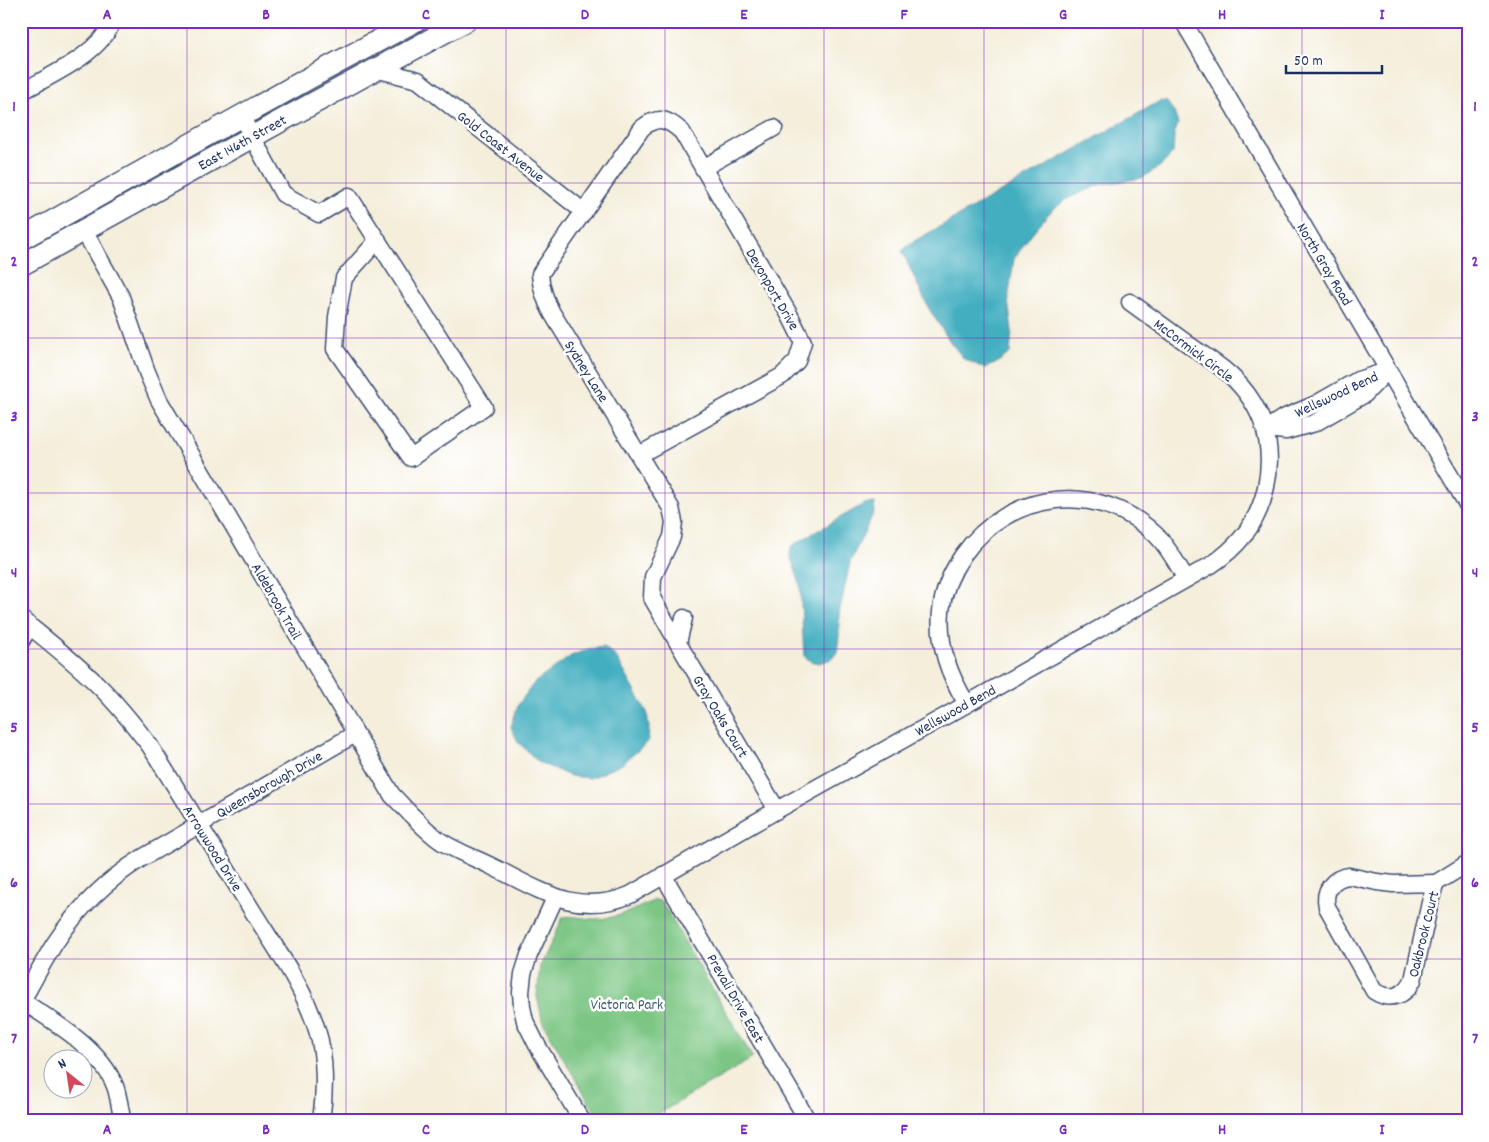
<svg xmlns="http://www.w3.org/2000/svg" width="1489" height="1142" font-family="Dekko,sans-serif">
<rect width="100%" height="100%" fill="#fff"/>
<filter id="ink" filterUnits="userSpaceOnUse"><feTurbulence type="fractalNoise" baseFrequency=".02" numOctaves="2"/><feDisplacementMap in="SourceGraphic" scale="10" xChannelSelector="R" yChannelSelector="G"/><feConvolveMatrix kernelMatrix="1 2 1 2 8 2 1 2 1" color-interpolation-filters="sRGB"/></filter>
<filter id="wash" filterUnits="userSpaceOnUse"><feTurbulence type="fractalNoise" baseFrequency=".0096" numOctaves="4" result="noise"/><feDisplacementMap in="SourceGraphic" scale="20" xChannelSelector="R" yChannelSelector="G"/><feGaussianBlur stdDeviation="1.12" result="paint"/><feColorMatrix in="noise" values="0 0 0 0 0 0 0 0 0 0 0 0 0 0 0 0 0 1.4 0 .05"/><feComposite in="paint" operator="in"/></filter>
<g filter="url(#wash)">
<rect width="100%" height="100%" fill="#f4eedb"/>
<path fill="#7cc684" stroke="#4c7a71" d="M655 900 661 901 753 1058 646 1121H600L543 1023 537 996 540 967 563 917C573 915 584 919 595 919 616 919 636 909 655 900Z"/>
<g fill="#42aec0" stroke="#2e6e8f">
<polygon points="1160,101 1167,102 1174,112 1178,124 1174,135 1173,153 1162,165 1142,178 1099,185 1069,198 1052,210 1032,233 1014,259 1008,300 1012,331 1010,353 995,364 984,368 964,359 951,343 929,309 902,251 911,243"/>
<polygon points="875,503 874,512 850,562 839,614 839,636 837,653 829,660 819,663 810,661 804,656 800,584 790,555 791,547 798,542 864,504"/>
<polygon points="604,647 616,657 647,712 649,728 648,742 622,764 590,778 570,776 538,762 518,742 511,727 518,705 534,683 571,656 588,649"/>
</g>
</g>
<g filter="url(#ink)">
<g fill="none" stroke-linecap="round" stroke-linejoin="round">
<g stroke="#3c4c71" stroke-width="19">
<g id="minor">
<polyline points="1183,21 1468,506"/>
<polyline points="375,69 418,80 584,212"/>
<path d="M21 92C51 75 99 55 113 21"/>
<polyline points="241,116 283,194 319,214 349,196 484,407 411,458 335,349 337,317 344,278 378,240"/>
<polyline points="703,168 774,128"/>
<path d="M84 231 121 297 147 372 159 400 392 795C408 811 423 829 442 842 458 852 477 859 493 867 540 890 577 917 630 895L777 810 967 704 1211 565C1240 546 1259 521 1266 487 1276 440 1260 399 1223 369 1213 361 1202 354 1192 347 1171 332 1151 317 1130 302"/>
<polyline points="1266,429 1286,431 1315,423 1365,394 1388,370"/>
<polyline points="1266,429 1283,418 1316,404 1358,380 1387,371"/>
<path d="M639 455 782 376 797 361 803 342 789 314 682 132C668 119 658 115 642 128L540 274C541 289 545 300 552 313L671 508 674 522 672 537 653 577 652 598 678 643"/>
<polyline points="684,618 678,643 777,810"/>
<path d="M21 619C48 641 75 662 100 687 118 705 134 725 150 746 184 801 218 856 252 910 276 949 304 987 317 1030 326 1057 325 1094 321 1121"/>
<polyline points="21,641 30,626"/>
<path d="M967 704C949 675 938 646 941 611 943 591 952 571 963 555 1009 490 1099 480 1156 535 1169 548 1177 564 1186 579"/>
<polyline points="663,875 808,1121"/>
<path d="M1349 876 1377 882 1393 884 1436 883 1431 898 1413 980C1405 997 1389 1001 1374 991L1327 907C1323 891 1332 878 1349 876Z"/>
<polyline points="1436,883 1468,863"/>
<polyline points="555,898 529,955 523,974 521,992 522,1007 525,1021 537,1045 582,1121"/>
<path d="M22 1001C53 1021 101 1049 115 1086 118 1094 119 1103 121 1112"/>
<path d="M21 1003C32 983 43 962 55 943 78 908 107 880 142 858L355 734"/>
</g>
</g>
<g stroke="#3c4c71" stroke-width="24">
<g id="major">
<polyline points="21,239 311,77 415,21"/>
<polyline points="21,265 288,117 465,21"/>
</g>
</g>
<use href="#minor" stroke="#fff" stroke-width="16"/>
<use href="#major" stroke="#fff" stroke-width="21"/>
</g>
</g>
<path fill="none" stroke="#7b2cbf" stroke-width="1" stroke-opacity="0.55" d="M187 21V1121M346 21V1121M506 21V1121M665 21V1121M824 21V1121M984 21V1121M1143 21V1121M1302 21V1121M21 183H1468M21 338H1468M21 493H1468M21 649H1468M21 804H1468M21 959H1468"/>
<g text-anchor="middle" stroke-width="5" stroke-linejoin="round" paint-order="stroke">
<g font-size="15" fill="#1b2f5e" stroke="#fff">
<text transform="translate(242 142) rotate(-29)" y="5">East 146th Street</text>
<text transform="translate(501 146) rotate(38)" y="5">Gold Coast Avenue</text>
<text transform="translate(1325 264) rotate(59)" y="5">North Gray Road</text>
<text transform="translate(773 289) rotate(60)" y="5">Devonport Drive</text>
<text transform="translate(1194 350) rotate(37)" y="5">McCormick Circle</text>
<text transform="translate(587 371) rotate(58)" y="5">Sydney Lane</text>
<text transform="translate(1336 394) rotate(-25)" y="5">Wellswood Bend</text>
<text transform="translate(277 601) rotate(60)" y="5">Aldebrook Trail</text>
<text transform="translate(955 710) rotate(-29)" y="5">Wellswood Bend</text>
<text transform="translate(721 716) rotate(59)" y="5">Gray Oaks Court</text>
<text transform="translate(269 784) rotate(-30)" y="5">Queensborough Drive</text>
<text transform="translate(213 848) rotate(58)" y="5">Arrowwood Drive</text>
<text transform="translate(1423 934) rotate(-76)" y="5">Oakbrook Court</text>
<text transform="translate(736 998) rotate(60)" y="5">Prevali Drive East</text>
</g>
<g font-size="15" fill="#385c69" stroke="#fff">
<text x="627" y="1009">Victoria Park</text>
</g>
</g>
<rect width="1489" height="1142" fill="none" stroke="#fff" stroke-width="55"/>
<g transform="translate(68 1074) rotate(330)"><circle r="24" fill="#ffffff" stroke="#a4acbf"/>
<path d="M0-4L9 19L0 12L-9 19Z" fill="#d1495b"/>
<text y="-8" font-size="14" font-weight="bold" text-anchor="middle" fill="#1b2f5e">N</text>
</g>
<path d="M1286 65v8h96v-8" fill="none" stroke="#1b2f5e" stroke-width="2.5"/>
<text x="1294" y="65" font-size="15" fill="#1b2f5e" stroke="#ffffff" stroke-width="4" paint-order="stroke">50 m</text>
<rect x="28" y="28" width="1434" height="1086" fill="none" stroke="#7b2cbf" stroke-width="2"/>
<g font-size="16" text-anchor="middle" font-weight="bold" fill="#7b2cbf">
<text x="107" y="19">A</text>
<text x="266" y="19">B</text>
<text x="426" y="19">C</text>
<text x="585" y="19">D</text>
<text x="744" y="19">E</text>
<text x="904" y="19">F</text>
<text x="1063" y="19">G</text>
<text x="1222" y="19">H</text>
<text x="1382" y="19">I</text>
<text x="14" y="111">1</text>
<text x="1475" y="111">1</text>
<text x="14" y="266">2</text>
<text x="1475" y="266">2</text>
<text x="14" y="421">3</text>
<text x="1475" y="421">3</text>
<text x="14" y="577">4</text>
<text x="1475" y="577">4</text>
<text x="14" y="732">5</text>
<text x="1475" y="732">5</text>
<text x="14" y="887">6</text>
<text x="1475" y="887">6</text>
<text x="14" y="1043">7</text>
<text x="1475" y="1043">7</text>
<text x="107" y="1134">A</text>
<text x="266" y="1134">B</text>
<text x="426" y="1134">C</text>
<text x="585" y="1134">D</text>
<text x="744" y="1134">E</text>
<text x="904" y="1134">F</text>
<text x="1063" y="1134">G</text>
<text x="1222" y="1134">H</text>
<text x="1382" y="1134">I</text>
</g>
</svg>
